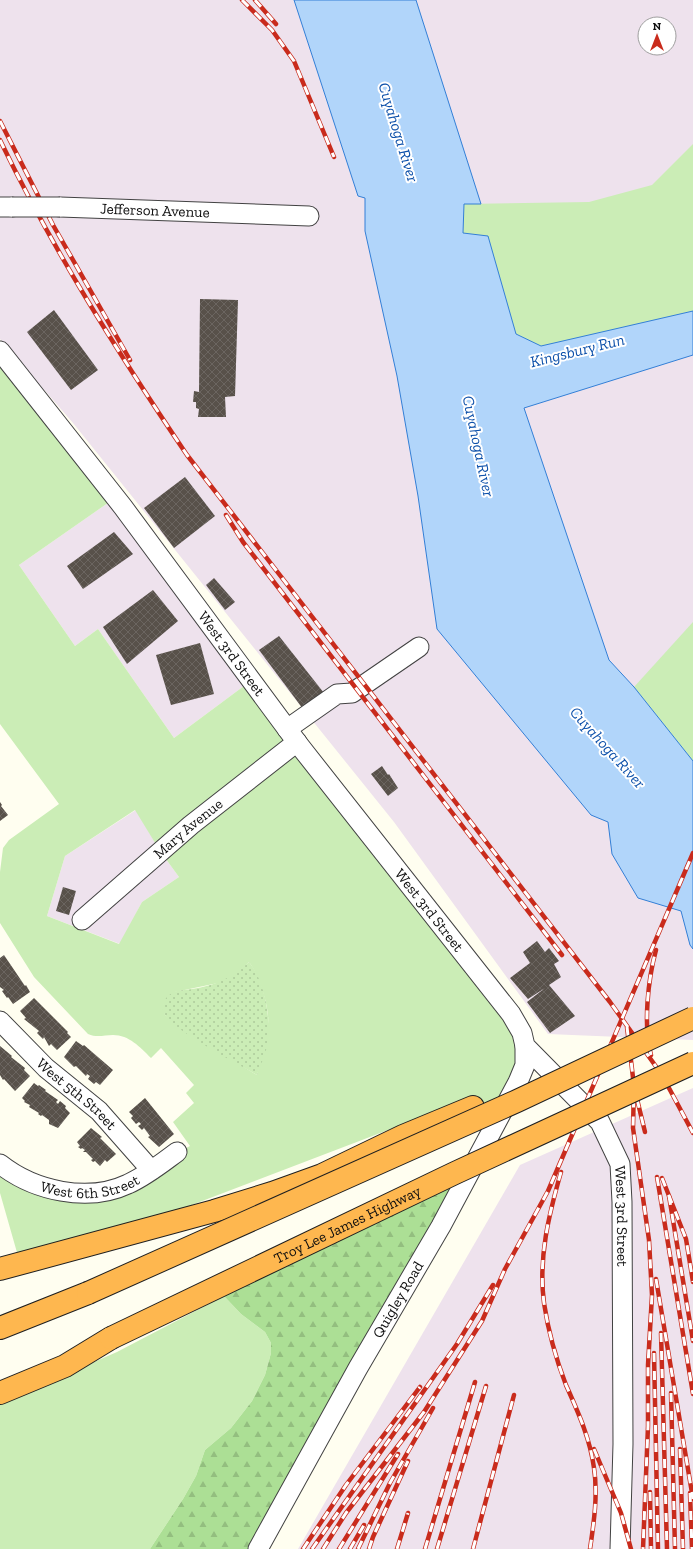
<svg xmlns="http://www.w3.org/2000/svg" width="693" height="1549" font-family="'Zilla Slab',serif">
<defs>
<pattern id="forest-firs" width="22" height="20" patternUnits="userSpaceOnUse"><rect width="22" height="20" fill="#acdf95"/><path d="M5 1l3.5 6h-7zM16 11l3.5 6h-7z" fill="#93be7f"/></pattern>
<pattern id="park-dots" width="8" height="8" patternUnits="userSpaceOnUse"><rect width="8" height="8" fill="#cbedb6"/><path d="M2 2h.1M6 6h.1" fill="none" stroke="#adca9b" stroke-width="1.8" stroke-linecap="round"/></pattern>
<pattern id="building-cross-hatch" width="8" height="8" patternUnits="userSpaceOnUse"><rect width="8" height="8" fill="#58514a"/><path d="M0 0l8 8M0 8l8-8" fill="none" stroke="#6b6560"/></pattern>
</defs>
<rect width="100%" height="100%" fill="#fffef0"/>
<g fill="#eee2ed" fill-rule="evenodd">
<path d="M0 0H693V1040L548 1034 394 822 73 423 0 339ZM645 24H669V48H645Z"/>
<polygon points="115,498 252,680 174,738 98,629 75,646 19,565"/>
<polygon points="136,810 160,851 179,877 142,902 120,944 47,916 65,856"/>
<polygon points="693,1088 693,1549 298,1549 520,1165"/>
</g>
<g fill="#cbedb6" fill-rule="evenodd">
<polygon points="693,144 693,311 541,347 516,334 488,237 463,233 464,204 589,202 652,185"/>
<path d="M0 351 115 498 19 565 75 646 98 629 174 738 252 680 511 1014 525 1065 498 1099 396 1127 168 1214 20 1263 0 1193V1164L7 1170 103 1191 190 1146 173 1122 194 1103 186 1093 194 1085 161 1048 151 1058C140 1047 129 1035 113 1035 104 1035 97 1038 88 1034L34 977 0 923V872L3 848 9 840 59 804 0 724ZM135 810 160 851 179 877 142 902 119 944 47 916 65 856ZM249 962C259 975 270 1008 268 1024 267 1041 261 1058 257 1075L181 1029 165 1015 163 1005 175 992 218 983 234 976Z"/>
<polygon points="693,622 693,761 634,687"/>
<polygon points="224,1296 241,1314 265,1332 271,1343 271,1353 265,1375 252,1401 231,1428 205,1450 196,1476 183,1499 150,1549 0,1549 0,1403 117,1352"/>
</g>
<polygon fill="url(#forest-firs)" points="468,1175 258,1549 150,1549 183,1499 196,1476 205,1450 231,1428 252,1401 265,1375 271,1353 271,1343 265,1332 241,1314 224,1296"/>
<path fill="url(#park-dots)" d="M249 962C265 981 272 1022 267 1046 265 1056 260 1066 257 1075 238 1064 176 1032 165 1015 159 1005 166 994 177 991 181 990 187 990 192 989 216 985 230 979 249 962Z"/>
<polygon fill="#b1d5fa" stroke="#337fd6" points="294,0 416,0 481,204 464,204 463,233 488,236 516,334 541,346 693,311 693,355 524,408 609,660 634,687 693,761 693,949 690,945 681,911 638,898 612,854 608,822 591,815 437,629 418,496 397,376 365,231 365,198 358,196"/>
<g fill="url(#building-cross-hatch)">
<polygon points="200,299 238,300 235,396 225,397 226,417 198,417 199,409 196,408 196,402 193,402 194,391 199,392"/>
<polygon points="54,310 98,370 71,390 27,332"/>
<polygon points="185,477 215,516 174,548 144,508"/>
<polygon points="114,532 133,554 83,589 67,566"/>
<polygon points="214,578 235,602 225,610 206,585"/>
<polygon points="153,590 178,621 127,664 103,627"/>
<polygon points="279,636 324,693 303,709 259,650"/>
<polygon points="200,643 214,694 171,705 156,655"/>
<polygon points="382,766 388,775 389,774 398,788 388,796 371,774"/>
<polygon points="0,802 2,805 1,806 8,815 0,821"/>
<polygon points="63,887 76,891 69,915 56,911"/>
<polygon points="537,941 545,952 549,948 559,961 554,964 561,977 549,985 575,1016 550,1033 527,1002 545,988 528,999 510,978 530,963 523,952"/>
<polygon points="4,955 25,986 26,985 30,992 13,1004 8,997 7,998 2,991 4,990 0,987 0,958"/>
<polygon points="34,998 68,1032 67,1033 71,1037 57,1050 51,1044 49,1046 44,1037 43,1039 37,1033 39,1031 24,1019 26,1018 20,1011"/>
<polygon points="76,1041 83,1046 84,1045 113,1070 100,1085 96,1082 94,1084 88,1079 90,1076 87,1074 86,1076 76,1066 74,1067 64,1057"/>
<polygon points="0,1046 12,1056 11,1057 25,1068 24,1070 30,1076 15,1091 4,1079 3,1080 0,1075"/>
<polygon points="34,1083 38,1086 39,1085 46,1090 45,1091 58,1100 56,1102 58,1104 60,1101 66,1106 65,1108 70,1113 58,1128 49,1124 49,1120 42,1115 41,1116 38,1114 39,1113 29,1107 30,1105 24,1102 25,1101 22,1098"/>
<polygon points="145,1098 174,1134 159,1147 148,1137 150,1136 144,1128 142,1130 138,1126 141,1124 139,1122 136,1124 131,1118 133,1116 129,1112"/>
<polygon points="91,1128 102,1137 100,1138 116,1154 107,1162 105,1160 100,1166 95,1161 93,1162 91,1160 93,1159 86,1152 83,1152 85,1150 82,1148 81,1149 78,1147 80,1146 77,1142"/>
</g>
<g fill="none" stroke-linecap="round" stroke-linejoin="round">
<g stroke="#424242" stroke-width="21">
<g id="minor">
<polyline points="0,207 12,207"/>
<path id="s1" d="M60 207 309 216"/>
<path id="s2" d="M0 351 123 507 299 745 511 1014 522 1033 525 1046 600 1122 620 1164 622 1202 623 1444 620 1549"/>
<polyline points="287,729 337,694 352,693 419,647"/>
<path id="s3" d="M82 920 191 825 297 742"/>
<path id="s4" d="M0 1021 46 1068 99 1111 151 1170"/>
<path id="s5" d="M0 1164C34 1191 88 1203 128 1184 146 1176 162 1163 177 1152"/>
<path id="s6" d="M258 1549 358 1368 441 1226 518 1082 525 1065V1046"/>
</g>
</g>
<g stroke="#202020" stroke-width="24">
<g id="highway">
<polyline points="0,1269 214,1211 272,1193 322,1175 403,1136 473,1107"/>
<polyline points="0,1328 88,1293"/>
<polyline points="0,1393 65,1366 111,1338"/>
</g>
</g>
<use href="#minor" stroke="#fff" stroke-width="19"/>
<use href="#highway" stroke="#feb74f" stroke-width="22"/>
<g stroke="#c92b1c" stroke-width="4.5">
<g id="rail">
<polyline points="242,0 272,30 294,61 334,157"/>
<polyline points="255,0 276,24"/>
<polyline points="0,121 53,225 130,360"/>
<path d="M0 140C53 250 118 353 187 455L610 1002 662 1075 693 1133"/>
<polyline points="226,515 243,542 562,955"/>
<polyline points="627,1027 634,1086 633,1128 649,1240 652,1295 648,1365 648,1426 643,1549"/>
<path d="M651 1055C643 1026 648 979 656 950"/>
<polyline points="637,1099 645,1132"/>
<path d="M561 1172C549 1214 538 1258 544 1303 548 1330 556 1359 566 1385 578 1412 590 1438 594 1468 598 1494 594 1522 590 1549"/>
<polyline points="657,1177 693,1394"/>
<polyline points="662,1178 686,1239 693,1282"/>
<polyline points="669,1196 693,1341"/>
<polyline points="656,1279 693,1499"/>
<polyline points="661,1333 667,1549"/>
<polyline points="654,1353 658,1549"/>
<polyline points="671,1393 675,1549"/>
<polyline points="594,1449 621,1513 631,1549"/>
<polyline points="680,1449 683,1549"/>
<polyline points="650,1492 651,1549"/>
<polyline points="690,1493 692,1549"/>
<polyline points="303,1549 346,1485 420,1387"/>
<polyline points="312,1549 457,1344 493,1285"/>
<polyline points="323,1549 346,1513 424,1412 482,1321 505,1269 548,1191 693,853"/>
<polyline points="339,1549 398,1454"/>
<polyline points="350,1549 364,1525"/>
<polyline points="358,1549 390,1483 433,1408"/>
<polyline points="369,1549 373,1537 408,1461"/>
<polyline points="397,1549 408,1513"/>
<polyline points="425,1549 475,1382"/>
<polyline points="437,1549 486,1386"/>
<polyline points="473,1549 514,1395"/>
</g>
</g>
<use href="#rail" stroke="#fff" stroke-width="3" stroke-dasharray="9" stroke-linecap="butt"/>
<g stroke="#424242" stroke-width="21" stroke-linecap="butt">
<polyline id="minor-bridge" points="12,207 60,207"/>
</g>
<g stroke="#202020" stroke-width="24" stroke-linecap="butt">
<g id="highway-bridge">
<polyline points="88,1293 517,1101 693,1018"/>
<path id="s7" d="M111 1338 455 1173 693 1063"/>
</g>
</g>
<use href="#minor-bridge" stroke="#fff" stroke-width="19"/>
<use href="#highway-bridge" stroke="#feb74f" stroke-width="22"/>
</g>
<g text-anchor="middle" stroke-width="4" stroke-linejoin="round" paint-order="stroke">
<g font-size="15" fill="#0f0f0f" stroke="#fff">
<text dy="5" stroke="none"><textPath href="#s1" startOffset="95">Jefferson Avenue</textPath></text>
<text dy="5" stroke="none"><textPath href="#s2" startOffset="381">West 3rd Street</textPath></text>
<text dy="5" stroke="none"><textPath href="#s3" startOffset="140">Mary Avenue</textPath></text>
<text dy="5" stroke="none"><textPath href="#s2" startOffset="705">West 3rd Street</textPath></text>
<text dy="5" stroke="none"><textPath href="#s4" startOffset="106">West 5th Street</textPath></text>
<text dy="5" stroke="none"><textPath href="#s5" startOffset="97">West 6th Street</textPath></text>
<text dy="5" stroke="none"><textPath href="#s2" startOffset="1078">West 3rd Street</textPath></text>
<text dy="5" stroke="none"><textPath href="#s7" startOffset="262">Troy Lee James Highway</textPath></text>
<text dy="5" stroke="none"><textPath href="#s6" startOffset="286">Quigley Road</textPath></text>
</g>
<g font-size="16" font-style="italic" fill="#0e51aa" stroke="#fff">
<text transform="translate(399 132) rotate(73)" y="6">Cuyahoga River</text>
<text transform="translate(577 350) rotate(-14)" y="6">Kingsbury Run</text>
<text transform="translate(479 446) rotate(78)" y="6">Cuyahoga River</text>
<text transform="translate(608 747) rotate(48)" y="6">Cuyahoga River</text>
</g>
</g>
<g transform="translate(657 36)"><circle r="19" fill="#ffffff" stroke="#9f9f9f"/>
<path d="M0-3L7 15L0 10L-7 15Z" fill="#c92b1c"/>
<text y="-6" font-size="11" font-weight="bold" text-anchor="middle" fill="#0f0f0f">N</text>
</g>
</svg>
